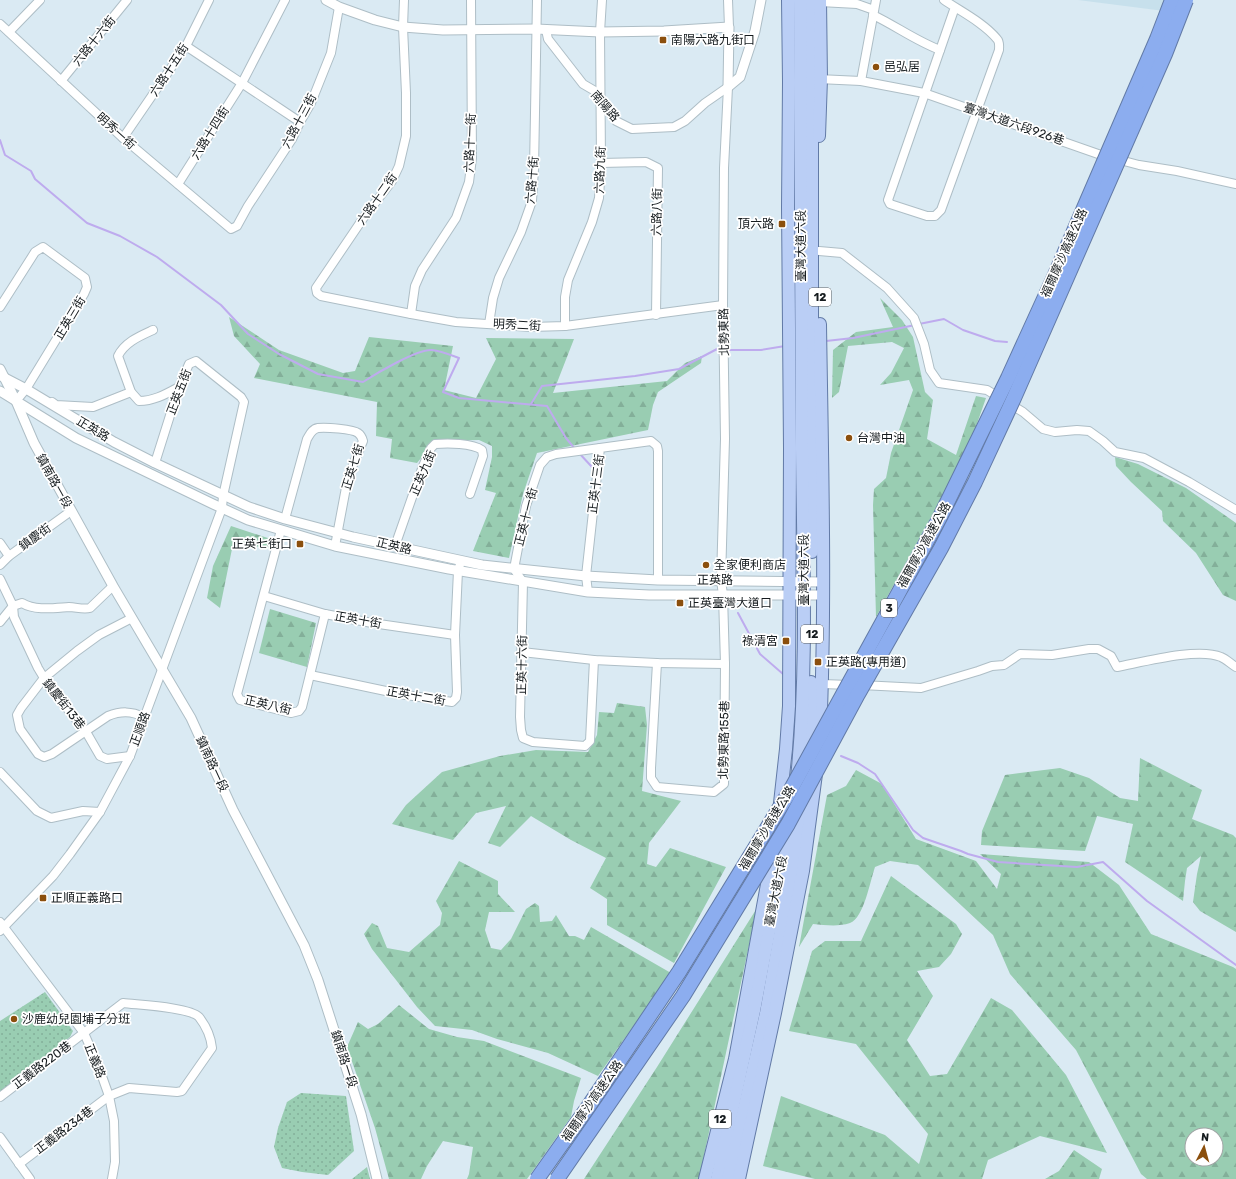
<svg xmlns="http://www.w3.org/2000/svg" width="1236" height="1179" font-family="Rubik,'Noto Sans TC',sans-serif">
<defs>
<pattern id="grass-dots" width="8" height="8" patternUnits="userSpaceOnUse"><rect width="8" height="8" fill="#99cdb2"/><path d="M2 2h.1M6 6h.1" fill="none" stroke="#83af99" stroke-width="1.8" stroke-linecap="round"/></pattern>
<pattern id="forest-firs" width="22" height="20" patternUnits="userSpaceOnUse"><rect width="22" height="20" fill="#99cdb2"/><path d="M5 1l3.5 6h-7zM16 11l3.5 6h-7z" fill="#83af99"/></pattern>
</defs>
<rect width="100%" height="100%" fill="#daeaf3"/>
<polygon fill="#c7e0ec" points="1078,0 1177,0 1172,12"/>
<g fill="url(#grass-dots)">
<polygon points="45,992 73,1031 70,1037 0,1092 0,1021"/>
<polygon points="301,1093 346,1096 354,1151 328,1175 302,1172 282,1168 274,1147 278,1128 287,1102"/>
<polygon points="367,1167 370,1179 352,1179"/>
</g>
<g fill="url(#forest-firs)" fill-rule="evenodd">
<polygon points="880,298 902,320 913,337 925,392 933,400 927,439 956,455 976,396 986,398 967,452 876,617 873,505 874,489 886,478 891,453 913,390 909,380 880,385 891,373 904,348 892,342 848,346 839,392 832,398 833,350 856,332 893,327"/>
<polygon points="229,317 279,350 343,373 355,371 369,337 453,346 444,390 476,398 496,359 486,338 574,339 553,393 667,381 685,363 702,356 701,363 658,392 653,405 648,430 537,453 523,494 509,558 473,551 496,493 485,490 492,457 492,446 479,440 435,441 417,463 390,458 392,439 376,436 377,402 254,378 260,364 234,336"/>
<polygon points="1115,457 1138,464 1186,488 1236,523 1236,601 1223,595 1196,553 1163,521 1162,511 1131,482 1116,466"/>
<polygon points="231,526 274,540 272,548 233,544 220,608 207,598 213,566"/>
<polygon points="270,609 316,623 307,667 259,653"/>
<polygon points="617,703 645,707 647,725 642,791 681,801 649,843 647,864 656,867 670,848 726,867 674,963 607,925 607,899 590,888 606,858 571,840 531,816 500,847 488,843 506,806 476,813 453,840 392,824 406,805 442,772 500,756 536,750 588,752 597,735 599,712 614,713"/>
<polygon points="1140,758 1202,790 1192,819 1233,835 1236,838 1236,932 1200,911 1193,902 1197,874 1201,856 1187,868 1185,881 1183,901 1125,862 1133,824 1097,816 1085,851 981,845 982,831 1005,775 1060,768 1089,778 1120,798 1138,801"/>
<path d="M856 770 882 784 916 839 976 861 997 889 1001 874 980 854 1089 862 1119 885 1151 934 1233 967 1236 969V1179H1147L1141 1174 1076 1050 1010 974 993 935 918 865 890 861 875 867C870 881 864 918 850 923 838 927 825 925 813 924L799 947 827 795 846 786ZM1192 1135H1216V1159H1192Z"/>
<polygon points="459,861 498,881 498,894 515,912 489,912 485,930 491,948 501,950 511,939 526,909 535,903 539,906 540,922 552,921 556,915 569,936 575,936 584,940 591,927 671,973 598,1076 548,1053 497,1039 472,1030 435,1026 417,1007 372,949 364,934 372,923 378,926 387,948 409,952 440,925 442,913 436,901"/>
<polygon points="891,876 956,924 962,934 951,954 939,967 917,971 933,996 907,1040 930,1076 947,1074 991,998 1012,1010 1066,1075 1107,1153 1040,1136 988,1160 982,1179 815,1179 763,1166 781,1096 885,1135 919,1164 928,1134 856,1044 789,1031 812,951 825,941 861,941"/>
<polygon points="757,908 699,1179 584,1179 657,1067"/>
<polygon points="399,1005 429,1029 457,1037 484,1041 581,1078 574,1101 571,1117 527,1179 467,1179 469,1174 473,1147 443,1141 427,1166 421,1179 389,1179 375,1128 347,1047 358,1022 368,1029 378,1024"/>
<polygon points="1074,1150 1102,1169 1099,1179 1045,1179 1059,1171"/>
</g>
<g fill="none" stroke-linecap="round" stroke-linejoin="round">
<g stroke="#beabee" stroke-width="2">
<path d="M0 140 5 155 31 171 35 179 87 223 120 236 157 257 221 305 248 334 279 354 318 374 363 382C377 373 417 349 432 350 441 351 451 355 459 358L443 392 459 398 547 406 566 438 575 449"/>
<polyline points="919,324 944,319 963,330 995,341 1007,342"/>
<polyline points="826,341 853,338 915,325"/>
<polyline points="729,350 761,350 785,346"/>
<polyline points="531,404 542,386 635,376 679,369 717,349 719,349"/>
<polyline points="579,453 592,467"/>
<polyline points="738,613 760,654 783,674"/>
<polyline points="841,756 858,763 875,774 913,830 923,838 961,851 968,854 998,862 1077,867 1103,862 1147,901 1236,965"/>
</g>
<g stroke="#aebec6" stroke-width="10">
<g id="minor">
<polyline points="404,0 403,27 406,93 406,136 399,166 392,181 364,217 316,288 317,293 321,296 411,314 456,322 531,327 565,326 723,305"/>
<polyline points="728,0 729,27"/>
<path d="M944 0C960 11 984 23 997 39 1000 42 999 46 999 50L941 210 935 216H927L890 204 888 200 955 7"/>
<polyline points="820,2 857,4 874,10"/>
<path d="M873 15C896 26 916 41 940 50"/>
<polyline points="0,24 123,138 231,229 237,226 248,206 292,139 300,122 311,103 331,53 339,7"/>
<polyline points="546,30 548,39 583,84 595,91 616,121 632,129 674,127 685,121 705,103 728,87"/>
<polyline points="9,32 40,0"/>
<polyline points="186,46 300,122"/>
<polyline points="818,79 861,81 924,93 1101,155 1139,165 1177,171 1236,184"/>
<polyline points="61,81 127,0"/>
<polyline points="861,81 876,0"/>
<polyline points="123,138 186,46 209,0"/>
<polyline points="601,163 646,162 658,168 656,315"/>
<polyline points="178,184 242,83 285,0"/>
<polyline points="819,251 842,253 887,288 914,318 924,344 930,370 939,383 987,390 1023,412 1043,429 1055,432 1077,430 1089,431 1103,441 1115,452 1144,458 1189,482 1236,510"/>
<polyline points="0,307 35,252 43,247 85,278 87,287 84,294 26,389 16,401"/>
<polyline points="411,314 415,286 422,270 456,218 469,182 472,158 471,0"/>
<polyline points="489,324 493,298 499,278 521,232 532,201 534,169 537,0"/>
<polyline points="565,326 565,297 568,280 592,222 599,198 601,163 600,32 602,0"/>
<path d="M153 330C140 336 125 342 118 356L131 392 139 401C154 401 166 394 179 387"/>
<polyline points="52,402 56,405 93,407 131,392"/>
<path d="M285 519 307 439C310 434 312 429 318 428 325 427 353 429 358 433 361 435 362 437 363 441L348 477 335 546"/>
<polyline points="281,530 237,694 240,700 291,713 299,711 302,707 325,614"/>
<polyline points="0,543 9,556"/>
<path d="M395 546 423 466 431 448 435 444C448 443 472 443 482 450L483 456 470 494"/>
<polyline points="0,565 9,556 71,511"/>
<polyline points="0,579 13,606 14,617 38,668 50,688 85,730 100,756 107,759 130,756"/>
<polyline points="588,592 586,576 600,448 651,441 657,446 658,451 658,580"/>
<polyline points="264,596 325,614 372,623 455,635"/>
<path d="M132 618 99 635 77 651 44 678 21 708 17 715 20 729 38 754 44 757 52 754 108 716C121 711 131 711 144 717"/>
<path d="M0 622 13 606 22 603C35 611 54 608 69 607 76 607 83 610 90 608L113 586"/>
<polyline points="522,652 594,660 657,663 725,664"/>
<polyline points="594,660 590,741 585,746 533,742 523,738 521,730 520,717 523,582 514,569 526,506 540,465 547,457 556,454 600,448"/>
<polyline points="657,663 651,768 651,778 657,787 714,792 724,784 725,664 723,595 721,580 725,439 723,305 724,168 728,87"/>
<polyline points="310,675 400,694 452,702 456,698 457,692 455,635 458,571 461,561"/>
<polyline points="822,684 850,685"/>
<path d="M861 685 921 688 978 671 992 666 1004 665 1020 654 1052 655 1089 649H1098L1111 656 1117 667C1143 662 1198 647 1221 657 1226 659 1231 664 1236 667"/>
<polyline points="0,772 37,811 51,818 83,811 100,812"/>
<polyline points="0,922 84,1033 98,1065 109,1096 114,1121 115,1162 112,1179"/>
<polyline points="0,931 53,876 70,854 100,812 130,756 222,508 223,496 244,402 241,397 196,361 189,364 179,387 155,463"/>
<path d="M0 1097 123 1003C139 1005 189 1007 199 1017 206 1026 211 1038 212 1048L182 1091 177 1092 129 1088 109 1096 19 1164"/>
<polyline points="0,1137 30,1179"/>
</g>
</g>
<g stroke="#aebec6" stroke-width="11">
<g id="tertiary">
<polyline points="326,0 339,7 375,20 403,27 443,30 536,29 600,32 664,31 729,27 728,87"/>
<polyline points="728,87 740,77 755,31 761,0"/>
<polyline points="0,369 16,401 34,443 113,586 191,718 233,810 304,945 318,980 361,1114 377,1179"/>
<polyline points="1,376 26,389 114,442 155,463 249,507 285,519 353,537 482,565 586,576 658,580 823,582"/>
<polyline points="0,391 76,438 213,504 248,520 335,546 449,569 588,592 649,595 823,595"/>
</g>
</g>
<g stroke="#627aa6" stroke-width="14">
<g id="primary">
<polyline points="810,0 812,125 812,552"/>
<polyline points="819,136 821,79 820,0"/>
<path d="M820 324C822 461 826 598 820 736"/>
<polyline points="809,756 811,682"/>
<path d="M797 778C808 669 803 559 802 450 801 300 800 150 800 0"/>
<polyline points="705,1179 735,1059 777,830 786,749 789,706 790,448 788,207 789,82 788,0"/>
<polyline points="717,1179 754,1011 789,826"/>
<polyline points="728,1179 766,1013 805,796"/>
<polyline points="739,1179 775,1013 803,871 816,774"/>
</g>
</g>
<use href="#minor" stroke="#fff" stroke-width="8"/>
<use href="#tertiary" stroke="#fff" stroke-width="9"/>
<use href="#primary" stroke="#bacef5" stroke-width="12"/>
<g stroke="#627aa6" stroke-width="16" stroke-linecap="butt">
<g id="motorway-bridge">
<polyline points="537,1179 588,1107 679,972 790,791 939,519 1008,378 1055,275 1157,39 1172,0"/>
<polyline points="557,1179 683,996 788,824 858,694 941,548 975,482 1014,398 1165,54 1186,0"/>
</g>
</g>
<use href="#motorway-bridge" stroke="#8cadef" stroke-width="14"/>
</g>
<g fill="#8b4f0d" stroke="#fff" stroke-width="1.5">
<rect x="659" y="36" width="8" height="8" rx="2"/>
<circle cx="876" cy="67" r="4"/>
<rect x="778" y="220" width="8" height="8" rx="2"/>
<circle cx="849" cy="438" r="4"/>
<rect x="296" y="540" width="8" height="8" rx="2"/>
<circle cx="706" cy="565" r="4"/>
<rect x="676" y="599" width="8" height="8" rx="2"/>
<rect x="782" y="637" width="8" height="8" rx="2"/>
<rect x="814" y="658" width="8" height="8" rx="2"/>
<rect x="39" y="894" width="8" height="8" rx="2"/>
<circle cx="14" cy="1019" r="4"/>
</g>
<g text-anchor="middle" stroke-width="3.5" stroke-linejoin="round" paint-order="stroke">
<g fill="#fff" stroke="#5b5f62" stroke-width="1">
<rect x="809" y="288" width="22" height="18" rx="3"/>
<rect x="881" y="599" width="16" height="18" rx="3"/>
<rect x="801" y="625" width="22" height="18" rx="3"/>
<rect x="709" y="1110" width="22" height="18" rx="3"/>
</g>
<g font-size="11" font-weight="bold" fill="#151b1e">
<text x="820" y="301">12</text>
<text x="889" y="612">3</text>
<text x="812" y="638">12</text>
<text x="720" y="1123">12</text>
</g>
<g font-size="12" fill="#151b1e" stroke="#fff" text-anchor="start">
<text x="671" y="44">南陽六路九街口</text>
<text x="884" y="71">邑弘居</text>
<text x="774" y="228" text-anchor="end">頂六路</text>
<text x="857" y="442">台灣中油</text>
<text x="292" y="548" text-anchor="end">正英七街口</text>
<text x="714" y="569">全家便利商店</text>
<text x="688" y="607">正英臺灣大道口</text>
<text x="778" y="645" text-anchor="end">祿清宮</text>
<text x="826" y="666">正英路(專用道)</text>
<text x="51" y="902">正順正義路口</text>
<text x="22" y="1023">沙鹿幼兒園埔子分班</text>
</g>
<g font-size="12" fill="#151b1e" stroke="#fff">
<text transform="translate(94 41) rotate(-51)" y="4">六路十六街</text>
<text transform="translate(169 70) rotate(-57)" y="4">六路十五街</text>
<text transform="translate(605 106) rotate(49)" y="4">南陽路</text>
<text transform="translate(299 121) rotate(-62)" y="4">六路十三街</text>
<text transform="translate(1014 124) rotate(19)" y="4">臺灣大道六段926巷</text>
<text transform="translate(116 131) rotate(42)" y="4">明秀一街</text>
<text transform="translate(210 133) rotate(-58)" y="4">六路十四街</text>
<text transform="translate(470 143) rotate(-88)" y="4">六路十一街</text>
<text transform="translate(600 170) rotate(-88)" y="4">六路九街</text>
<text transform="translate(532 180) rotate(-85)" y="4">六路十街</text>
<text transform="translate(377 199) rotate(-55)" y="4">六路十二街</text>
<text transform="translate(657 212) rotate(-89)" y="4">六路八街</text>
<text transform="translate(801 246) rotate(-90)" y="4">臺灣大道六段</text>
<text transform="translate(1064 253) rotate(-66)" y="4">福爾摩沙高速公路</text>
<text transform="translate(70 318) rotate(-59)" y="4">正英三街</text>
<text transform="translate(517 325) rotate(3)" y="4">明秀二街</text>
<text transform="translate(724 332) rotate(-91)" y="4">北勢東路</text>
<text transform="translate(179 392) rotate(-69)" y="4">正英五街</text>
<text transform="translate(93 429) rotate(31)" y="4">正英路</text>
<text transform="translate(353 467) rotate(-73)" y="4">正英七街</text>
<text transform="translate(423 473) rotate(-67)" y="4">正英九街</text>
<text transform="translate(54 481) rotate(61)" y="4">鎮南路一段</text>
<text transform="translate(596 484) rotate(-83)" y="4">正英十三街</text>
<text transform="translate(526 517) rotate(-76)" y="4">正英十一街</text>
<text transform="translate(35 537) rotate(-36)" y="4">鎮慶街</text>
<text transform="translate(924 545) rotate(-61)" y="4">福爾摩沙高速公路</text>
<text transform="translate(394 546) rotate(13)" y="4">正英路</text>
<text transform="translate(804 570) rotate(-90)" y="4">臺灣大道六段</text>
<text x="715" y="584">正英路</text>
<text transform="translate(358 620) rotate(10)" y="4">正英十街</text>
<text transform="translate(522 665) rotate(-89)" y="4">正英十六街</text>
<text transform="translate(416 696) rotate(10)" y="4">正英十二街</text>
<text transform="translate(64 704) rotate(52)" y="4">鎮慶街13巷</text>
<text transform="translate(268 705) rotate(13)" y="4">正英八街</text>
<text transform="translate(140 729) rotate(-70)" y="4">正順路</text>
<text transform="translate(724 740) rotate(-89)" y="4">北勢東路155巷</text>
<text transform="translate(212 764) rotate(65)" y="4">鎮南路一段</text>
<text transform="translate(767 828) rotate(-59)" y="4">福爾摩沙高速公路</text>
<text transform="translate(776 891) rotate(-79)" y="4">臺灣大道六段</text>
<text transform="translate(344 1059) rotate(72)" y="4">鎮南路一段</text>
<text transform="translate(95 1061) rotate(68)" y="4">正義路</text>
<text transform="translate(42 1065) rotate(-37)" y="4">正義路220巷</text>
<text transform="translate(592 1101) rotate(-55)" y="4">福爾摩沙高速公路</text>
<text transform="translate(64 1130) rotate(-37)" y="4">正義路234巷</text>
</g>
</g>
<g transform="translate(1204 1147) rotate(6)"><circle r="19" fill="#ffffff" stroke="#a1a4a5"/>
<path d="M0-3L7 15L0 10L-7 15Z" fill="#8b4f0d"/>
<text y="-6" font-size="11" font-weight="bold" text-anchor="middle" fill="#151b1e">N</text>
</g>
</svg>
